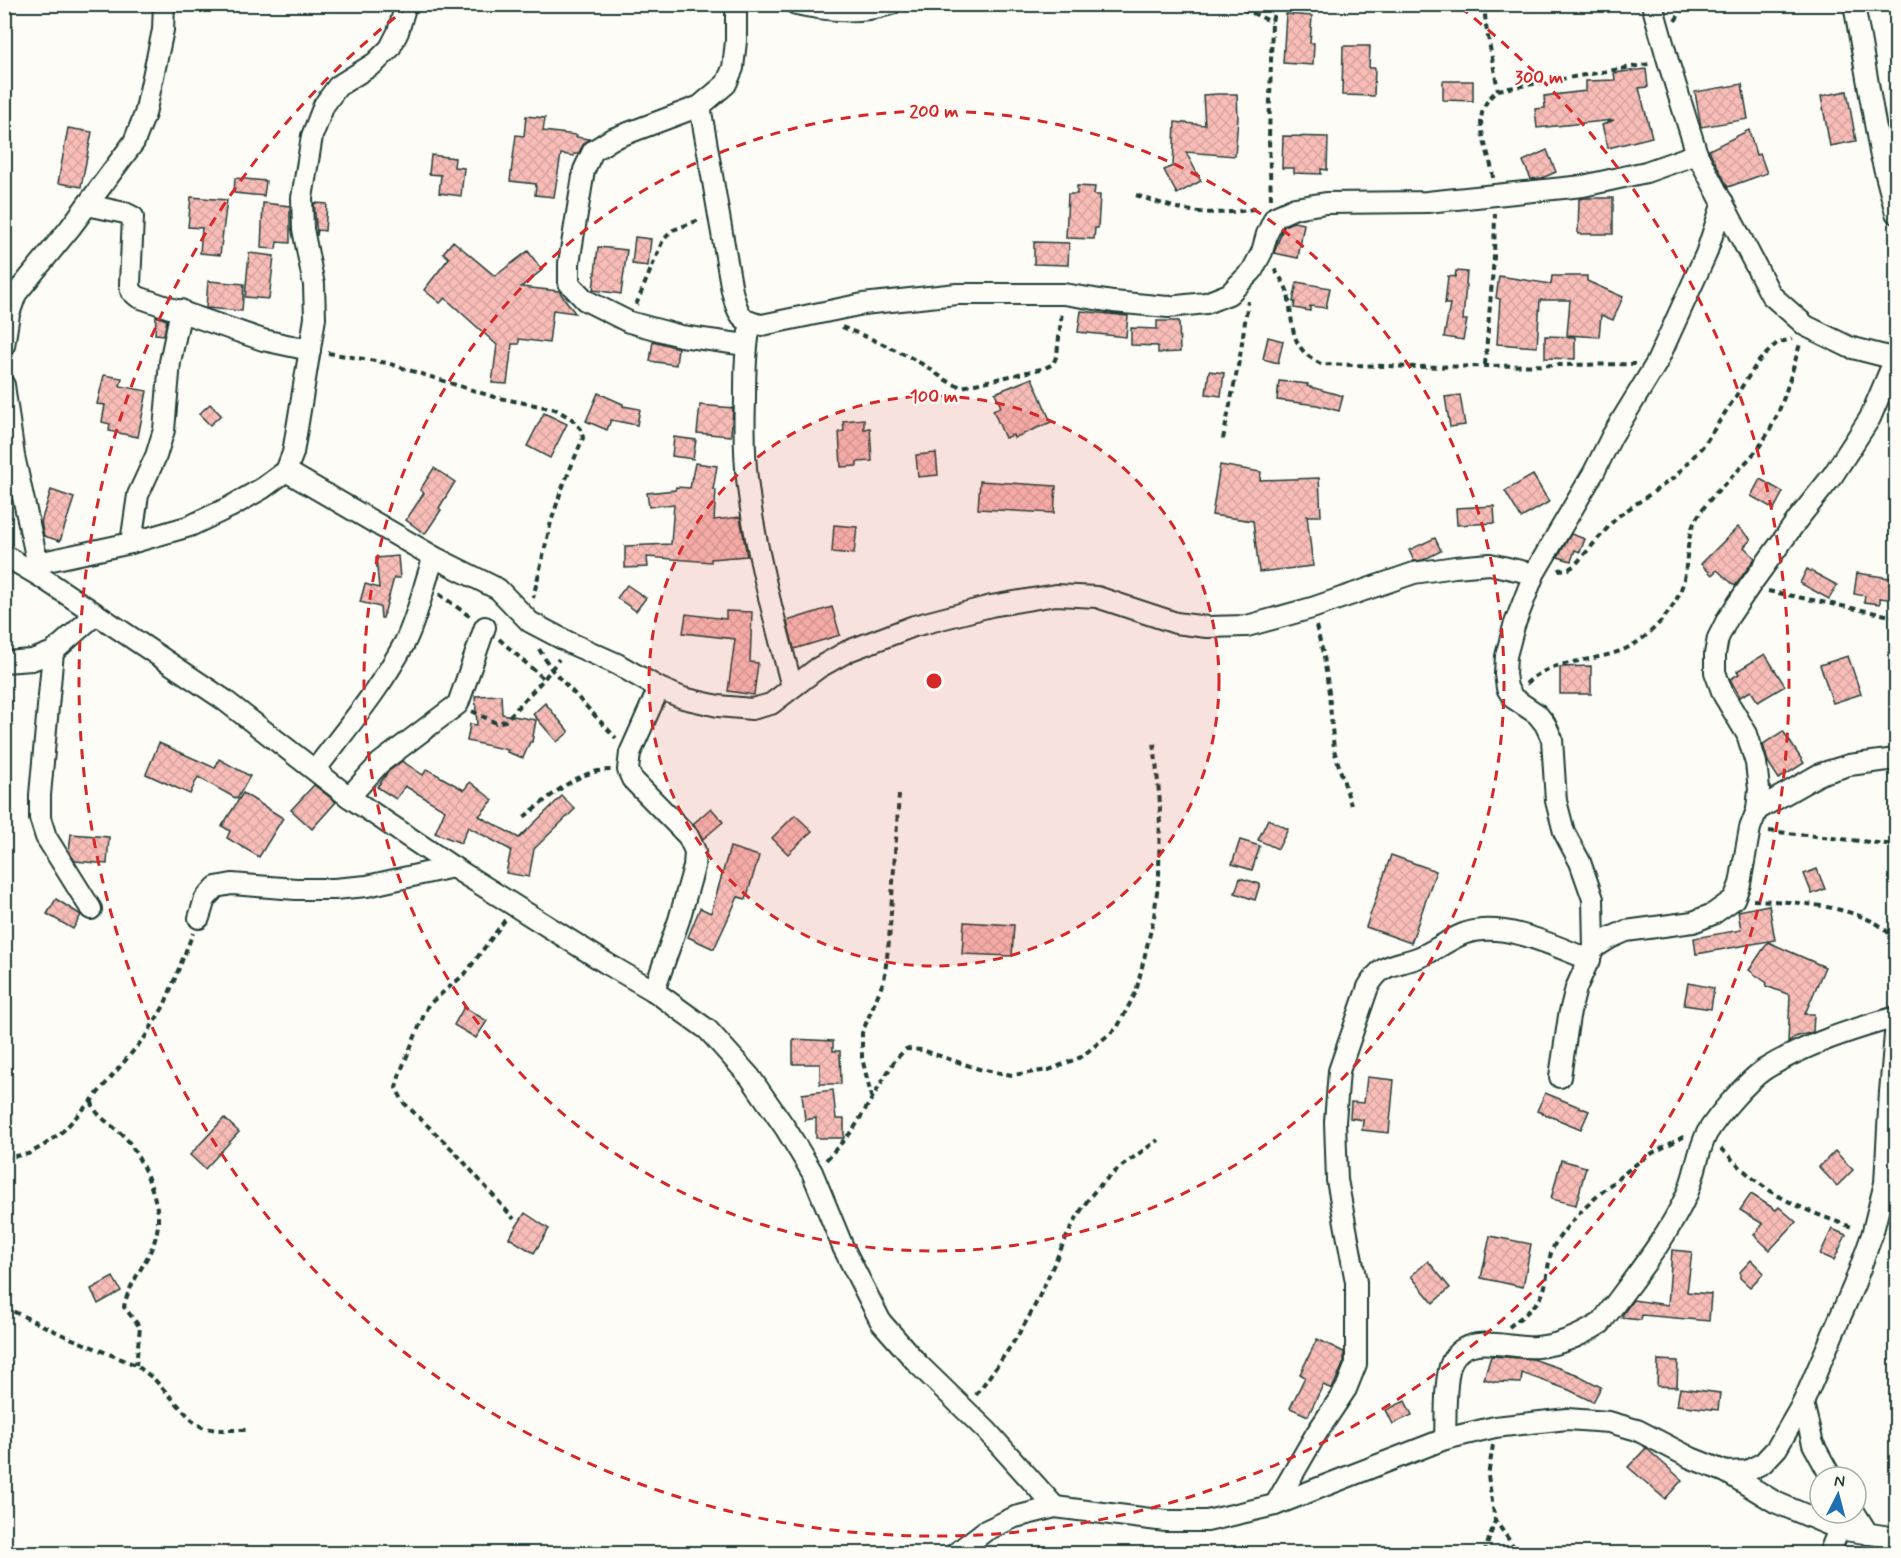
<svg xmlns="http://www.w3.org/2000/svg" width="1901" height="1558" font-family="Mynerve,sans-serif">
<defs>
<pattern id="building-cross-hatch" width="8" height="8" patternUnits="userSpaceOnUse" patternTransform="scale(1.5)"><rect width="8" height="8" fill="#f9bdb8"/><path d="M0 0l8 8M0 8l8-8" fill="none" stroke="#d5a39f"/></pattern>
</defs>
<rect width="100%" height="100%" fill="#fdfcf7"/>
<filter id="ink" filterUnits="userSpaceOnUse"><feTurbulence type="fractalNoise" baseFrequency=".0167" numOctaves="2"/><feDisplacementMap in="SourceGraphic" scale="12" xChannelSelector="R" yChannelSelector="G"/><feConvolveMatrix kernelMatrix="1 2 1 2 8 2 1 2 1" color-interpolation-filters="sRGB"/></filter>
<g filter="url(#ink)">
<g fill="url(#building-cross-hatch)" stroke="#1f3d34" stroke-width="1.5">
<polygon points="1286,14 1312,16 1310,43 1314,43 1313,65 1283,63"/>
<polygon points="1343,46 1370,46 1369,68 1375,68 1374,96 1342,95"/>
<polygon points="1646,69 1648,87 1639,88 1652,137 1608,148 1602,125 1614,120 1537,128 1535,109 1545,108 1544,96 1586,91 1586,81 1615,80 1614,73"/>
<polygon points="1443,81 1473,81 1473,101 1443,100"/>
<polygon points="1742,84 1748,119 1701,127 1695,92"/>
<polygon points="1847,91 1856,141 1830,146 1821,96"/>
<polygon points="1218,94 1237,94 1238,118 1235,156 1186,152 1201,181 1177,194 1164,170 1173,166 1175,122 1205,125 1203,95"/>
<polygon points="526,116 545,118 543,131 577,135 576,137 589,139 583,145 578,154 574,154 574,156 561,154 554,197 535,195 536,184 510,181 516,135 524,136"/>
<polygon points="68,128 92,132 81,187 58,183"/>
<polygon points="1749,130 1756,155 1760,154 1767,173 1728,187 1709,150"/>
<polygon points="1283,136 1328,137 1327,170 1321,169 1321,174 1294,173 1294,168 1282,168"/>
<polygon points="1547,150 1556,172 1542,178 1531,179 1523,161"/>
<polygon points="431,155 455,158 454,167 464,168 461,196 439,193 441,175 429,174"/>
<polygon points="235,178 266,181 264,196 234,193"/>
<polygon points="1077,186 1095,187 1094,195 1100,195 1098,228 1095,228 1094,239 1066,238 1068,194 1077,194"/>
<polygon points="191,197 227,200 220,255 200,253 202,228 188,227"/>
<polygon points="1585,198 1613,198 1613,234 1578,234 1579,199"/>
<polygon points="263,203 290,206 290,243 277,242 276,249 261,248"/>
<polygon points="314,203 327,204 325,231 318,230 317,236"/>
<polygon points="1293,222 1304,224 1298,258 1274,253 1284,226"/>
<polygon points="635,237 651,239 648,266 632,264"/>
<polygon points="453,241 495,276 528,251 542,270 521,287 559,291 575,313 553,310 549,343 519,339 519,344 512,344 507,384 492,383 497,345 445,298 440,303 424,290 449,258 443,253"/>
<polygon points="1034,242 1069,243 1068,265 1034,264"/>
<polygon points="598,247 627,250 621,294 593,290"/>
<polygon points="249,253 274,256 269,299 245,297"/>
<polygon points="1456,271 1467,272 1463,320 1467,320 1463,340 1444,337 1450,304 1445,304 1448,276 1455,277"/>
<polygon points="1499,276 1551,284 1552,276 1587,276 1587,281 1623,297 1613,320 1601,315 1599,337 1567,335 1570,300 1540,300 1537,347 1497,344 1500,299 1496,298"/>
<polygon points="208,281 244,284 242,311 206,308"/>
<polygon points="1297,282 1330,288 1326,308 1310,306 1310,311 1294,308 1295,302 1293,302"/>
<polygon points="1081,311 1128,316 1126,337 1078,332"/>
<polygon points="156,316 167,320 164,335 155,334"/>
<polygon points="1157,321 1179,321 1180,352 1158,353 1158,346 1131,345 1131,328 1157,329"/>
<polygon points="1545,336 1575,337 1575,359 1545,358"/>
<polygon points="1268,337 1283,341 1278,363 1263,359"/>
<polygon points="653,341 678,348 676,365 650,361"/>
<polygon points="1209,371 1224,373 1221,396 1206,394"/>
<polygon points="104,375 122,378 120,386 147,391 138,437 109,431 110,424 102,422 105,405 97,404"/>
<polygon points="1032,378 1051,422 1014,438 1013,435 1005,438 993,410 1001,407 995,393"/>
<polygon points="1279,381 1308,384 1307,386 1343,396 1339,411 1317,405 1277,400"/>
<polygon points="598,393 623,404 623,406 640,409 637,425 611,420 607,430 586,421"/>
<polygon points="1460,395 1465,425 1450,427 1445,397"/>
<polygon points="210,404 221,415 210,425 199,414"/>
<polygon points="700,405 733,408 731,436 697,433"/>
<polygon points="544,413 567,424 550,458 527,446"/>
<polygon points="864,419 864,429 870,428 872,461 857,462 857,466 841,467 839,432 844,431 843,421"/>
<polygon points="674,437 696,440 693,459 672,456"/>
<polygon points="936,453 938,475 918,477 916,455"/>
<polygon points="695,463 717,466 713,490 716,490 714,520 740,517 747,556 711,559 711,562 647,557 648,567 625,568 625,546 671,544 674,504 649,507 647,493 675,490 676,487 690,488"/>
<polygon points="1220,465 1261,472 1260,480 1319,478 1321,516 1307,516 1313,566 1259,572 1253,521 1212,515"/>
<polygon points="434,468 455,482 439,508 441,510 425,534 406,520 424,493 420,490"/>
<polygon points="1533,475 1549,502 1521,518 1505,491"/>
<polygon points="1760,479 1783,492 1774,509 1751,496"/>
<polygon points="980,481 1056,486 1054,513 978,509"/>
<polygon points="51,490 74,498 60,541 44,536 41,522"/>
<polygon points="1494,506 1495,523 1457,525 1456,508"/>
<polygon points="834,525 857,527 854,554 832,552"/>
<polygon points="1738,527 1751,539 1744,547 1755,558 1735,586 1717,570 1712,575 1701,564"/>
<polygon points="1571,534 1585,539 1580,552 1575,550 1571,561 1558,557"/>
<polygon points="1435,538 1441,551 1423,560 1414,561 1409,550"/>
<polygon points="398,556 400,578 394,578 383,618 381,618 380,607 360,602 365,584 379,588 376,558"/>
<polygon points="1807,569 1837,585 1829,599 1800,583"/>
<polygon points="1857,573 1896,579 1895,600 1880,598 1880,604 1864,602 1865,596 1854,594"/>
<polygon points="627,585 646,598 636,611 617,598"/>
<polygon points="832,607 840,635 794,649 787,621"/>
<polygon points="726,611 752,612 750,662 758,663 754,695 728,691 735,639 683,633 686,614 726,619"/>
<polygon points="1765,654 1785,686 1758,702 1751,691 1740,697 1730,679 1739,674 1737,671"/>
<polygon points="1848,656 1861,694 1833,703 1820,665"/>
<polygon points="1591,666 1591,694 1560,694 1560,667"/>
<polygon points="501,695 502,714 536,720 532,742 530,742 523,758 507,752 508,750 467,741 470,724 477,725 475,696"/>
<polygon points="545,703 569,732 557,742 533,714"/>
<polygon points="1783,731 1804,763 1779,779 1768,762 1763,744"/>
<polygon points="159,743 215,768 219,759 250,776 237,799 198,777 190,794 146,774"/>
<polygon points="402,761 423,775 427,769 464,790 470,782 493,800 479,816 519,838 562,796 575,809 534,849 529,877 506,873 511,850 468,827 461,843 435,833 445,810 405,786 396,799 377,787 388,772"/>
<polygon points="314,785 336,802 312,829 291,810"/>
<polygon points="243,793 283,818 259,857 227,838 230,831 222,826"/>
<polygon points="711,808 723,822 703,839 693,824"/>
<polygon points="795,815 812,831 788,854 772,838"/>
<polygon points="1268,819 1288,829 1278,849 1258,840"/>
<polygon points="71,834 109,837 107,864 75,861 69,852"/>
<polygon points="1240,840 1260,846 1252,870 1232,864"/>
<polygon points="730,847 759,856 746,899 738,897 714,949 688,937 700,908 711,913"/>
<polygon points="1391,855 1436,871 1411,943 1366,927"/>
<polygon points="1817,869 1825,889 1812,894 1804,874"/>
<polygon points="1240,878 1260,884 1255,900 1235,893"/>
<polygon points="56,899 81,915 73,929 47,914"/>
<polygon points="1769,905 1775,940 1696,954 1694,938 1741,930 1738,911"/>
<polygon points="964,922 1014,925 1012,956 962,954"/>
<polygon points="1768,942 1825,967 1805,1014 1814,1014 1813,1032 1795,1037 1788,1043 1790,995 1766,986 1767,983 1749,970"/>
<polygon points="1688,983 1714,988 1711,1009 1684,1005"/>
<polygon points="464,1007 487,1021 476,1038 454,1025"/>
<polygon points="793,1039 833,1041 833,1051 840,1051 841,1084 820,1084 820,1064 793,1064"/>
<polygon points="1367,1077 1394,1080 1389,1133 1362,1130 1363,1120 1350,1118 1351,1102 1364,1103"/>
<polygon points="833,1090 836,1119 844,1119 844,1138 816,1138 816,1118 805,1120 802,1094"/>
<polygon points="1545,1093 1589,1111 1581,1129 1537,1111"/>
<polygon points="224,1118 239,1132 205,1169 190,1155"/>
<polygon points="1835,1151 1853,1170 1837,1186 1819,1167"/>
<polygon points="1561,1160 1586,1167 1576,1205 1551,1199"/>
<polygon points="1751,1194 1776,1210 1779,1207 1796,1222 1770,1250 1754,1235 1763,1224 1740,1210"/>
<polygon points="525,1213 549,1229 534,1253 509,1238"/>
<polygon points="1832,1229 1846,1235 1834,1260 1820,1254"/>
<polygon points="1490,1236 1531,1244 1523,1287 1481,1278"/>
<polygon points="1672,1250 1692,1252 1687,1292 1711,1294 1709,1321 1642,1315 1641,1320 1622,1318 1623,1314 1633,1300 1668,1305"/>
<polygon points="1751,1260 1764,1273 1750,1287 1740,1278 1740,1272"/>
<polygon points="1428,1261 1450,1288 1433,1303 1411,1276"/>
<polygon points="113,1277 121,1291 98,1304 91,1289"/>
<polygon points="1317,1339 1344,1352 1344,1362 1332,1389 1323,1385 1308,1416 1290,1408 1305,1377 1300,1374"/>
<polygon points="1491,1356 1533,1359 1576,1374 1601,1387 1593,1402 1569,1390 1522,1373 1521,1383 1495,1382 1484,1379"/>
<polygon points="1658,1360 1678,1361 1677,1387 1657,1386"/>
<polygon points="1680,1388 1720,1393 1718,1410 1677,1405"/>
<polygon points="1405,1401 1412,1415 1393,1424 1386,1410"/>
<polygon points="1646,1448 1682,1480 1665,1499 1628,1467"/>
</g>
<g fill="none" stroke-linecap="round" stroke-linejoin="round">
<g stroke="#1f3d34" stroke-width="24">
<g id="minor">
<polyline points="736,4 736,41 733,68 726,84 700,106 612,139 593,151 584,170 569,263 569,283 585,300 629,322 681,336 746,345"/>
<path d="M796 4C829 11 859 14 891 4"/>
<polyline points="1652,4 1668,61 1697,154 1771,295 1806,326 1849,347 1896,359"/>
<polyline points="1854,4 1880,152 1896,213"/>
<path d="M700 106 732 291C738 312 738 321 762 325L863 304 957 294H1064L1113 302 1168 307 1206 303 1229 294 1252 271 1262 252 1267 234 1275 217 1295 208 1326 203 1427 202 1583 186 1646 172 1697 154"/>
<polyline points="87,205 125,213 133,217 130,284 131,291 138,297 263,340 310,350"/>
<path d="M749 332C745 354 745 377 745 400 744 429 744 458 748 487 756 554 775 621 792 687"/>
<polyline points="4,346 9,314 16,294 70,228 134,142 145,114 163,30 164,4"/>
<polyline points="4,385 14,456 40,574"/>
<polyline points="286,471 434,557 498,589 530,622 570,643 617,664 659,688 683,698 718,706 752,709 771,704 818,668 848,651 914,626 991,606 1056,595 1097,597 1176,623 1207,627 1247,626 1312,608 1414,573 1455,567 1490,564 1534,574"/>
<polyline points="131,543 138,495 156,456 164,430 170,362 181,310"/>
<polyline points="4,555 41,577 223,699 349,797 453,867 606,963 654,991 708,1030 750,1077 786,1129 812,1172 843,1247 881,1322 918,1364 987,1431 1055,1507"/>
<polyline points="38,563 131,543 190,526 230,507 263,488 286,471 293,453 315,318 314,285 303,229 302,198 312,136 324,105 338,86 375,63 390,48 398,32 406,4"/>
<polyline points="53,652 40,795 40,818 46,837 91,909"/>
<polyline points="4,662 32,660 53,652 96,614"/>
<path d="M316 769C346 729 380 689 404 644 418 617 423 586 434 557"/>
<polyline points="349,797 380,763 458,704 485,627"/>
<polyline points="1757,810 1820,774 1849,765 1896,759"/>
<polyline points="199,918 205,899 216,887 232,884 296,889 334,889 367,886 453,867"/>
<polyline points="1594,948 1610,938 1626,931 1693,922 1713,914 1734,899 1740,884 1750,828 1757,810 1759,789 1756,763 1747,734 1723,694 1715,672 1715,654 1718,638 1728,618 1749,587 1798,519 1833,475 1870,418 1895,359"/>
<polyline points="654,991 679,920 694,867 695,851 688,836 632,779 628,770 630,753 659,688"/>
<polyline points="1560,1077 1569,1016 1576,988 1594,948 1593,899 1580,862 1564,832 1556,801 1552,739 1545,724 1537,714 1513,698 1507,688 1505,674 1506,656 1514,626 1534,574 1594,472 1612,436 1656,364 1706,254 1723,202"/>
<polyline points="1803,1403 1813,1444 1831,1477"/>
<path d="M1445 1439C1446 1420 1444 1377 1452 1361 1468 1330 1511 1350 1537 1347 1560 1345 1582 1335 1601 1323 1630 1283 1667 1239 1687 1194 1695 1176 1698 1150 1707 1133 1718 1115 1747 1081 1765 1069 1806 1044 1851 1030 1896 1017"/>
<polyline points="1726,1472 1775,1502 1839,1529 1896,1538"/>
<path d="M1275 1505 1316 1434 1346 1389 1356 1364V1282L1337 1180 1335 1122 1339 1071 1368 987C1381 963 1394 966 1417 958 1434 952 1450 938 1466 933 1504 921 1555 946 1590 960"/>
<polyline points="1855,1513 1868,1534"/>
<polyline points="955,1554 985,1531 1015,1517 1055,1507 1166,1521 1207,1521 1275,1505 1445,1439 1495,1427 1567,1419 1609,1422 1637,1430 1691,1458 1726,1472 1747,1471 1763,1463 1777,1448 1803,1403 1854,1285 1872,1235 1885,1183 1890,1092 1896,1023"/>
<polyline points="1829,1554 1839,1529"/>
</g>
</g>
<g stroke="#1f3d34" stroke-width="4" stroke-dasharray="6 4.5" stroke-linecap="butt">
<polyline points="1233,4 1272,22"/>
<polyline points="1484,4 1486,26 1498,90"/>
<polyline points="1675,21 1686,4"/>
<path d="M1493 178C1490 145 1465 116 1498 90L1649 64"/>
<path d="M1136 195C1185 212 1207 218 1259 208"/>
<polyline points="1271,199 1269,139 1272,22 1276,4"/>
<path d="M1274 269C1280 277 1286 285 1288 294 1294 326 1288 347 1321 364L1417 367 1635 364"/>
<polyline points="636,305 663,240 673,230 702,219"/>
<path d="M842 327C869 338 897 349 922 364 936 372 946 383 962 387L1045 368 1053 364 1057 355 1062 311"/>
<polyline points="328,353 387,363 494,397 555,409 572,419 581,429 583,438 561,491 551,522 533,598"/>
<polyline points="1485,365 1494,257 1495,213"/>
<polyline points="1223,439 1240,356 1248,301"/>
<polyline points="1558,570 1569,569 1575,565 1617,517 1675,477 1704,445 1758,362 1777,343 1792,339"/>
<polyline points="1768,591 1896,617"/>
<polyline points="439,594 472,618"/>
<polyline points="1316,626 1324,657 1329,693 1334,750 1351,805"/>
<polyline points="499,639 544,679"/>
<polyline points="539,649 552,670 616,738"/>
<path d="M1526 684C1554 655 1603 665 1636 643 1657 629 1679 604 1684 579 1688 560 1686 540 1695 521 1710 494 1735 476 1755 452 1780 422 1789 381 1800 344"/>
<polyline points="472,711 496,723 505,721 544,679 559,659"/>
<path d="M524 817C551 797 577 769 612 770"/>
<polyline points="1769,831 1896,845"/>
<path d="M1753 900C1795 902 1836 904 1874 922 1882 926 1889 934 1896 939"/>
<polyline points="505,920 465,974 428,1005 400,1073 396,1088 404,1103 455,1152 514,1219"/>
<polyline points="872,1099 862,1058 862,1033 884,980 889,941 899,795"/>
<path d="M92 1101C92 1116 119 1128 128 1141 142 1160 159 1199 158 1222 157 1255 130 1276 124 1307L140 1327 136 1365"/>
<path d="M1721 1149C1732 1159 1743 1170 1755 1180 1784 1203 1820 1216 1855 1228"/>
<polyline points="4,1158 28,1154 43,1146 63,1131 92,1100 145,1037 164,1006 193,933"/>
<polyline points="826,1160 853,1130 895,1060 906,1049 922,1050 979,1069 1012,1075 1049,1070 1081,1057 1117,1028 1136,992 1154,917 1159,875 1160,803 1154,742"/>
<polyline points="4,1307 65,1336 136,1365 154,1379 192,1420 202,1427 216,1430 249,1430"/>
<path d="M1509 1327C1520 1318 1535 1308 1542 1295 1549 1280 1546 1258 1556 1242 1575 1213 1611 1183 1639 1162 1653 1151 1671 1144 1687 1135"/>
<path d="M976 1395C996 1367 1016 1341 1032 1311 1051 1275 1069 1222 1094 1192 1112 1171 1136 1156 1158 1140"/>
<polyline points="1493,1445 1488,1476 1495,1520 1519,1554"/>
<polyline points="1484,1554 1495,1521"/>
</g>
<use href="#minor" stroke="#fdfcf7" stroke-width="20"/>
</g>
</g>
<circle cx="934" cy="681" r="285" fill="#d62828" fill-opacity=".12"/>
<g fill="none" stroke="#d62828" stroke-width="3" stroke-dasharray="10 8">
<circle cx="934" cy="681" r="285"/>
<circle cx="934" cy="681" r="570"/>
<path d="M1460 7A855 855 0 1 1 408 7"/>
</g>
<circle cx="934" cy="681" r="9" fill="#d62828" stroke="#fdfcf7" stroke-width="3"/>
<g font-size="18" text-anchor="middle" font-weight="bold" fill="#d62828" stroke="#fdfcf7" stroke-width="4.5" stroke-linejoin="round" paint-order="stroke">
<text x="1539" y="83">300 m</text>
<text x="934" y="117">200 m</text>
<text x="934" y="402">100 m</text>
</g>
<rect width="1901" height="1558" fill="none" stroke="#fdfcf7" stroke-width="24"/>
<rect x="12" y="12" width="1877" height="1534" fill="none" stroke="#1f3d34" stroke-width="2" filter="url(#ink)"/>
<g transform="translate(1838 1495) rotate(6)"><circle r="28" fill="#fdfcf7" stroke="#a4b0a9" stroke-width="1.5"/>
<path d="M0-4.5L10 22L0 15L-10 22Z" fill="#1f6fb2"/>
<text y="-9" font-size="16" font-weight="bold" text-anchor="middle" fill="#1f3d34">N</text>
</g>
</svg>
